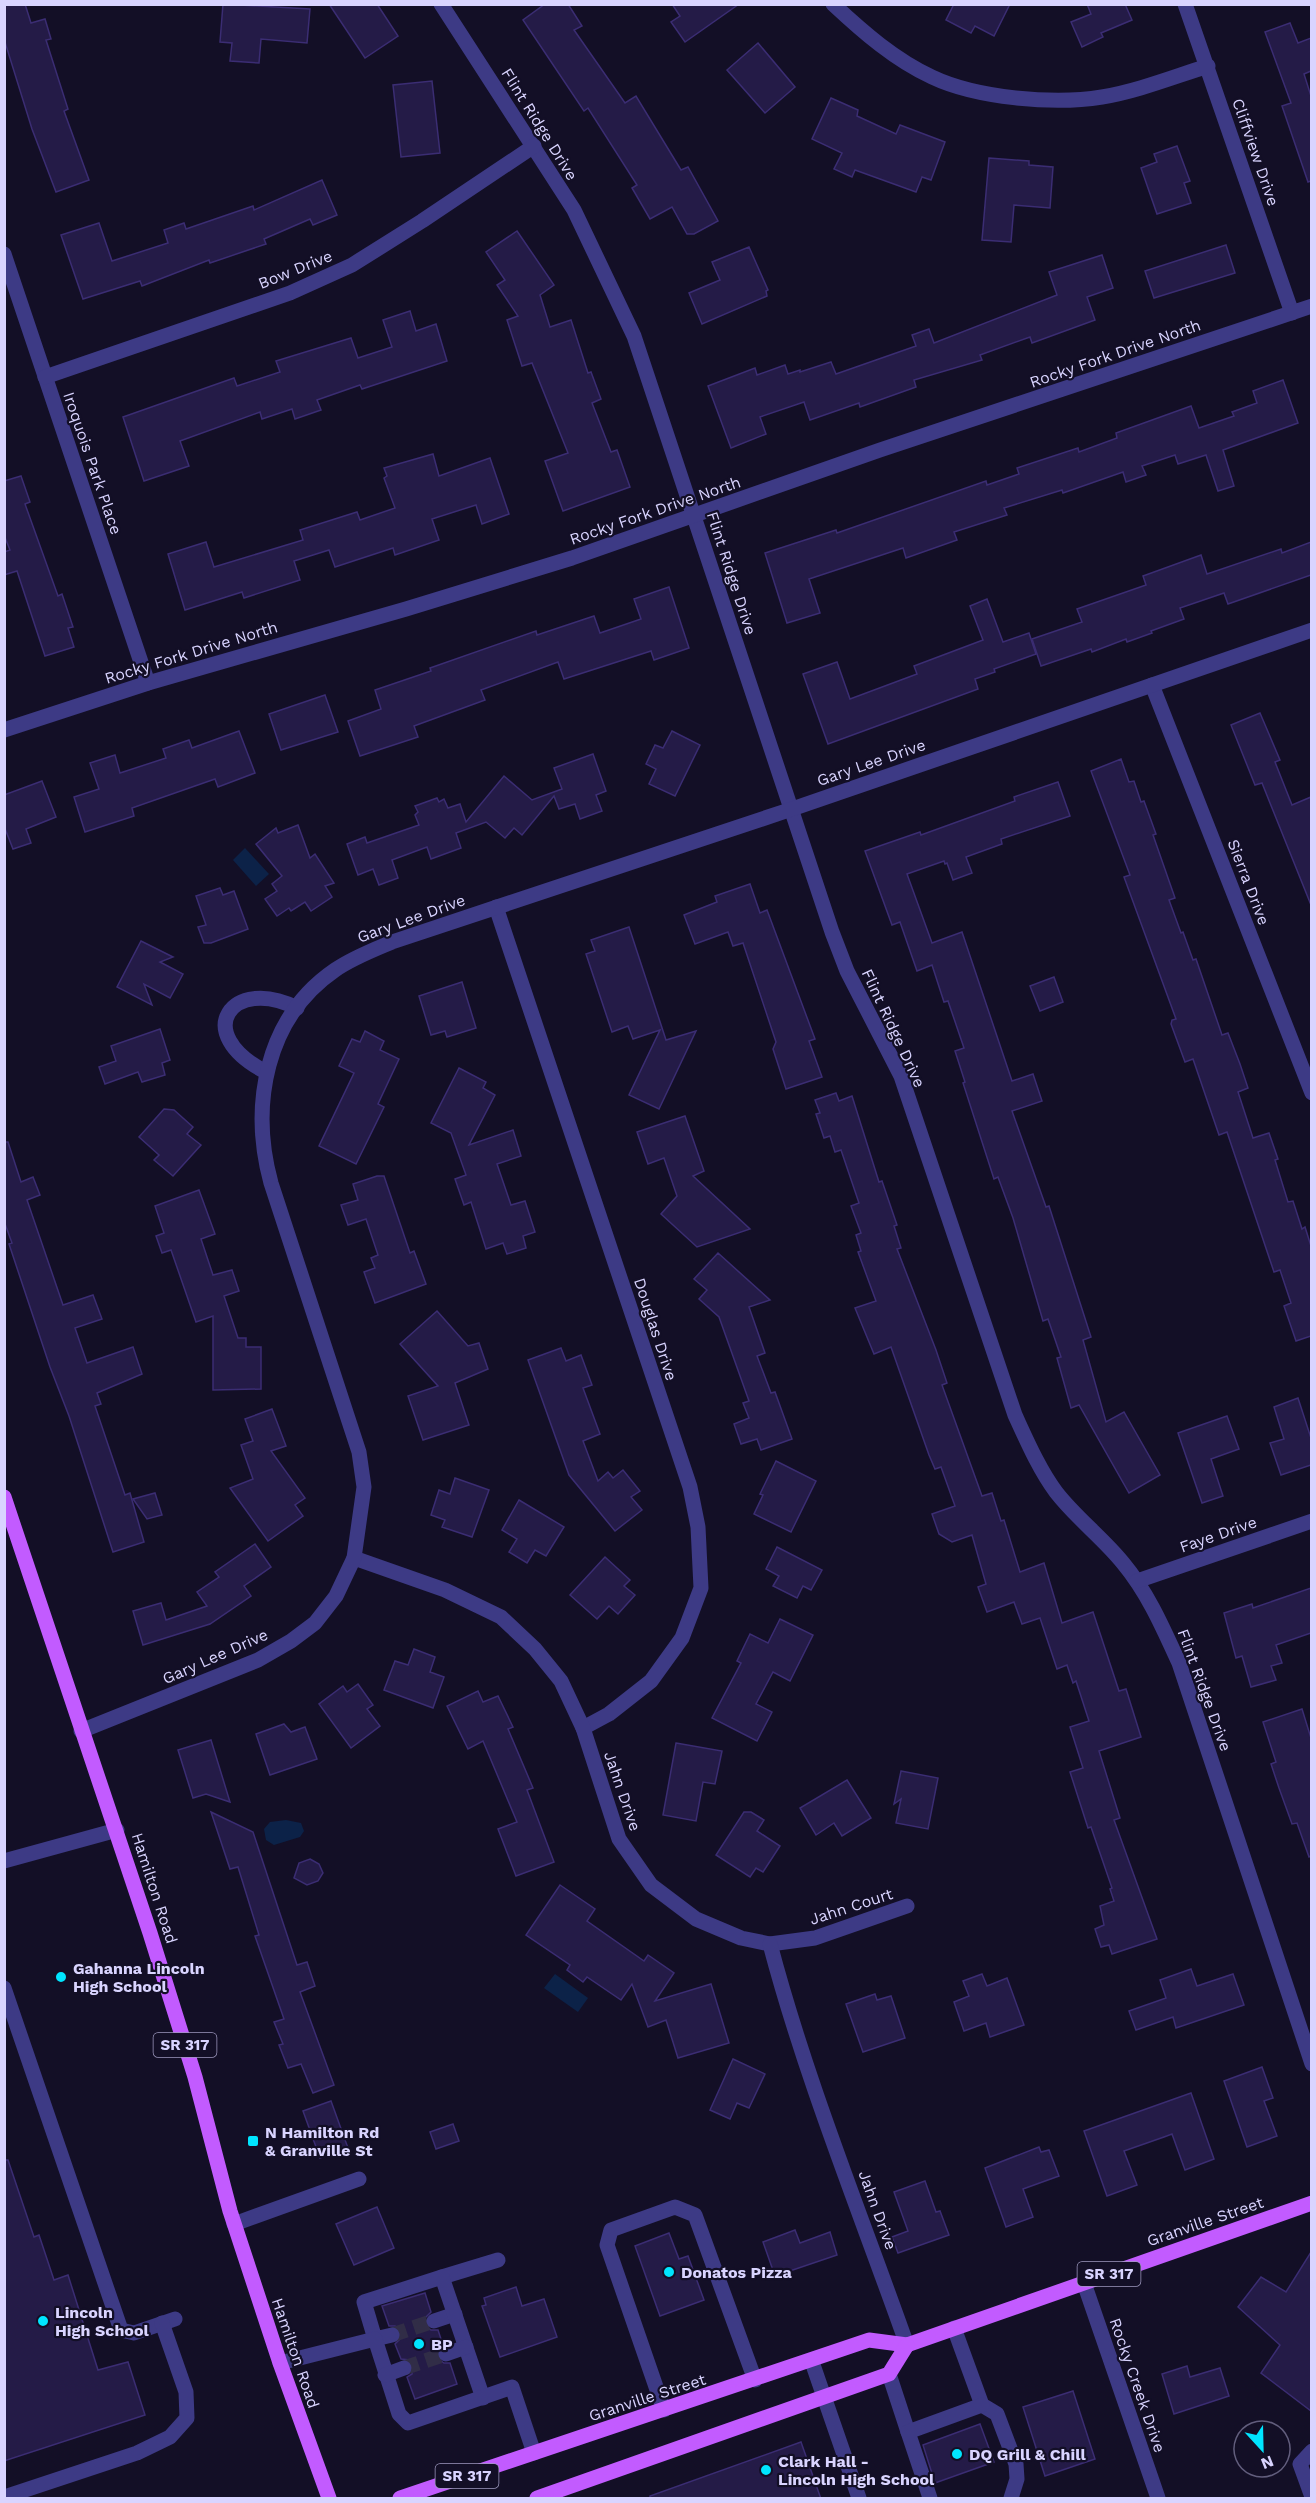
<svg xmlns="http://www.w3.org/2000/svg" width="1316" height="2503" font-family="'Work Sans',sans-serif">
<rect width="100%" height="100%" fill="#130f26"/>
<g fill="#0c2248">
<polygon points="245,848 269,874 256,886 233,860"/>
<polygon points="286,1820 301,1823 304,1831 300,1837 274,1845 266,1840 264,1829 270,1822"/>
<polygon points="555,1974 588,1998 578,2012 544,1988"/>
</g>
<g fill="#241b47" stroke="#3b2d73" stroke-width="1.5">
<polygon points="4,4 25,4 31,23 45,19 51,39 46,40 68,109 64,111 89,180 56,192 32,129 4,39"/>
<polygon points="223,4 310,9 307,43 261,39 259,63 230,61 232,43 220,42"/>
<polygon points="329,4 377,4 398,36 365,58"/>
<polygon points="545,4 568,4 582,26 574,30 625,103 636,96 681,170 688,167 718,221 694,234 687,234 672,207 650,219 632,188 637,185 588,108 584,111 523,20"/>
<polygon points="672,4 739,4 685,42 671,22 680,16"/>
<polygon points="954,4 1010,4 994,36 975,26 971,33 946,20"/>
<polygon points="1087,4 1125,4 1132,20 1101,33 1103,37 1082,47 1071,22 1091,14"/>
<polygon points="1290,23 1298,43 1311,38 1311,71 1304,74 1311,96 1311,181 1308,182 1282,106 1291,103 1265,32"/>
<polygon points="758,43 795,87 765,113 727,70"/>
<polygon points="432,81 440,153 401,157 393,85"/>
<polygon points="831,98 858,110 857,116 896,134 900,125 945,142 931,180 922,177 916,192 855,170 852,177 834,169 842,153 812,139"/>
<polygon points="1177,146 1190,181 1184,183 1191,203 1157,214 1141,168 1157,162 1154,154"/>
<polygon points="989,158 1029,161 1029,165 1053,167 1050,208 1014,205 1011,242 982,240"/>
<polygon points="322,180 337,215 313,225 310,219 264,239 266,244 210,263 209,260 142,286 140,281 83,299 61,235 99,223 112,261 168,243 164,230 184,223 186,229 253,206 254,210"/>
<polygon points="517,231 554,285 540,295 550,327 571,320 588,373 591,372 601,399 592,403 611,452 617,450 630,487 563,511 545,461 568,453 532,363 522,366 507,320 518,316 497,285 505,280 486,252"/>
<polygon points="1226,245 1235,273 1154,298 1145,271"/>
<polygon points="749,247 768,290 766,291 767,296 702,324 689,293 720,280 712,262"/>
<polygon points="1102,255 1113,288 1087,297 1095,320 1032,343 1030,337 980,355 982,360 914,380 916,387 860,407 859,403 810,420 804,402 760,417 766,434 731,448 708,386 755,368 757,375 785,365 788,374 800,370 800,372 831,362 836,374 916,346 912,335 929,329 934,343 1057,295 1049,272"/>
<polygon points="410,311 416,331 436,324 447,361 362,389 360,385 317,400 321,410 295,419 292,409 262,419 260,412 180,441 189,466 144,481 123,417 234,378 237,386 280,372 276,361 351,338 358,358 392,347 383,320"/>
<polygon points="1283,380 1298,423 1223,450 1234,486 1218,491 1206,455 1178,464 1175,455 1142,466 1146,475 1126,482 1123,472 1063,493 1062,490 1004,508 1007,515 954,532 957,540 906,558 903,548 809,579 820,613 787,623 765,553 836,530 837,533 986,481 987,485 1019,474 1017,468 1078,448 1079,452 1117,438 1116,433 1191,406 1199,428 1234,416 1232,412 1257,403 1253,391"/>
<polygon points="433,454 439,476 490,458 509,514 482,524 476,505 432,519 439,540 395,555 393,548 335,567 329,550 294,561 300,580 244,598 242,592 185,610 168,554 206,542 214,567 303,540 300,530 357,512 360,520 395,508 384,478 387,476 384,468"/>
<polygon points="21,476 30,502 25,504 58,596 62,594 73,627 68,628 74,647 45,656 17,571 4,575 4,552 10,550 4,535 4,481"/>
<polygon points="1311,542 1311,575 1228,604 1224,593 1180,608 1184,619 1151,631 1152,633 1127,642 1126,639 1092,652 1091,649 1041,666 1032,639 1082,622 1077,609 1146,585 1143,576 1201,555 1207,574 1281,549 1282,553"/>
<polygon points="669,587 689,648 654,660 651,651 564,679 558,662 481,690 485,700 414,726 418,737 360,756 348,721 381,709 375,690 431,671 430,668 536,631 537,635 594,616 600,633 641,619 634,599"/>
<polygon points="987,599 1003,642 1029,633 1036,654 994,669 995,672 975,679 978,689 828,744 803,674 837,662 850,699 917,674 914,666 983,640 970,606"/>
<polygon points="325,695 338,732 281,750 269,714"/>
<polygon points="1260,713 1280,760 1275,762 1292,805 1311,797 1311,905 1262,783 1255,785 1231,725"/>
<polygon points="239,731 255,773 218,787 215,779 132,808 134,816 85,832 74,797 99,789 90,763 115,755 120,773 166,758 163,749 189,740 192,748"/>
<polygon points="672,731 700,745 675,796 649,784 656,769 646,764 655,745 663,748"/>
<polygon points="593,754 606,791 596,795 602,811 580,819 575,804 559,809 554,796 522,835 514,828 505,838 486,822 456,833 461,848 431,859 427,847 392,860 398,878 379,885 373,869 358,875 347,844 365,837 367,843 419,825 415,815 418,812 415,806 437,798 439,802 444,799 448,808 460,804 466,822 504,776 532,800 562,789 554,768"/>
<polygon points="1121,759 1129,782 1134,781 1141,802 1144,801 1156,834 1153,835 1175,898 1169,900 1181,933 1183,932 1193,960 1196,959 1222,1035 1228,1033 1240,1064 1248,1088 1238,1092 1253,1138 1269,1133 1278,1159 1275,1160 1288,1202 1293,1201 1302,1229 1305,1227 1311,1246 1311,1336 1296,1341 1284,1306 1291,1303 1280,1270 1274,1272 1227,1132 1219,1135 1193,1059 1185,1062 1171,1024 1172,1020 1176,1019 1124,877 1130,875 1091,771"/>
<polygon points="42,781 56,817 26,829 31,843 13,849 4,826 4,795"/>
<polygon points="1058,782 1070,816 1001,839 1002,844 966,857 972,873 953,880 947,863 945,864 944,861 907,874 932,943 962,932 1012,1081 1033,1074 1042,1101 1012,1111 1046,1207 1049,1206 1091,1337 1083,1340 1106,1422 1124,1412 1160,1475 1129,1493 1079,1405 1071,1408 1057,1358 1061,1357 1048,1319 1043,1321 1013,1218 998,1177 994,1179 963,1083 965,1082 955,1051 964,1048 948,1001 944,1002 932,965 917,971 900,922 892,925 865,851 920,832 921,835 1015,801 1014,797"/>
<polygon points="298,825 310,858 315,854 334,883 325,886 332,897 311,911 305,902 291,911 289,908 277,916 265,899 277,891 272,884 282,876 256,844 276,828 278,833"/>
<polygon points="750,884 760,913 767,910 815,1039 809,1041 822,1077 786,1089 773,1049 776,1042 743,943 733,946 728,932 695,944 684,915 717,902 715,896"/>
<polygon points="220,888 223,895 234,891 248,929 211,943 204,943 198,927 206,925 196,896"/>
<polygon points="629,927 666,1040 696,1031 659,1109 629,1095 660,1030 633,1039 628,1026 612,1032 586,954 595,951 591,940"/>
<polygon points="141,941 173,957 160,962 183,974 170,998 144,984 152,1005 117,987"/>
<polygon points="1054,977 1063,1002 1040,1011 1030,986"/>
<polygon points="462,982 476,1028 447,1037 445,1031 431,1035 419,996"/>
<polygon points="160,1029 170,1060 162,1063 165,1075 142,1082 138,1072 105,1084 99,1067 116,1061 111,1046"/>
<polygon points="365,1031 384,1041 380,1050 399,1059 378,1104 384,1107 356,1164 319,1146 354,1073 339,1066 352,1039 360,1042"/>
<polygon points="459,1068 486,1082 483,1088 495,1095 469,1145 513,1130 521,1156 497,1164 511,1205 525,1201 535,1232 523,1236 526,1248 507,1254 503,1243 486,1249 471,1202 464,1205 455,1179 466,1175 451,1133 431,1123"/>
<polygon points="836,1093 839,1101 852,1096 879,1182 882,1181 897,1225 894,1226 901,1248 897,1249 936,1350 947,1383 942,1385 982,1496 992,1493 1001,1521 1004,1520 1020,1572 1044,1563 1062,1623 1093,1612 1119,1691 1126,1689 1141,1737 1099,1751 1120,1818 1114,1820 1157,1939 1112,1954 1109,1945 1101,1947 1095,1929 1104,1925 1100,1906 1114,1901 1110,1889 1112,1888 1091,1827 1088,1828 1070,1772 1083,1768 1070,1727 1089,1721 1076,1681 1073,1683 1067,1665 1057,1669 1040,1618 1022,1624 1014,1602 987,1612 978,1587 986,1584 972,1535 952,1542 939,1534 932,1514 955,1506 941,1467 935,1469 929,1455 891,1347 874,1354 855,1308 876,1301 858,1252 861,1251 856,1235 861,1233 851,1206 859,1203 841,1150 835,1152 830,1136 824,1138 816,1114 820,1113 815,1100"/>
<polygon points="164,1109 174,1110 193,1127 187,1134 201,1145 173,1176 154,1160 159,1155 139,1137"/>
<polygon points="685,1116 704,1171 693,1176 750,1229 697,1247 661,1214 677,1196 664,1158 648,1164 637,1132"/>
<polygon points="4,1142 8,1142 21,1182 33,1177 40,1195 27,1200 63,1305 93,1295 102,1319 75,1328 87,1363 133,1347 142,1374 97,1393 101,1404 95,1406 125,1495 130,1493 144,1542 113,1552 69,1416 50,1367 9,1244 12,1243 4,1221"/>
<polygon points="377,1176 384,1176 410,1253 414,1251 426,1284 375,1303 364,1272 375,1268 371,1258 378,1255 366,1219 348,1225 341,1205 358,1200 353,1184"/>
<polygon points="199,1190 215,1234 201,1239 213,1275 232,1270 239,1291 224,1296 238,1338 246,1338 246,1347 261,1347 261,1389 213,1390 213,1316 196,1322 171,1250 162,1253 156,1236 164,1233 155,1206"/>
<polygon points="718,1253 770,1300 749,1307 765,1353 757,1356 771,1393 775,1392 792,1439 761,1450 757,1439 741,1444 734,1424 749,1418 743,1403 749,1401 719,1317 699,1299 707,1290 694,1279"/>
<polygon points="437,1311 468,1346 479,1343 488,1369 455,1383 469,1425 423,1440 408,1396 438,1386 400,1344"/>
<polygon points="561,1348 566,1361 581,1355 592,1385 583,1388 600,1434 583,1441 598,1481 608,1472 613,1478 623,1470 640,1491 631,1497 642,1510 615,1531 569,1475 528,1360"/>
<polygon points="1298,1398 1311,1438 1311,1465 1281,1475 1270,1443 1284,1439 1274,1407"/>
<polygon points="272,1409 286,1446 271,1451 305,1498 295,1505 303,1516 268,1541 230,1488 253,1479 241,1445 253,1441 245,1419"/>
<polygon points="1227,1416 1239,1449 1211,1459 1223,1496 1202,1503 1178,1433"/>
<polygon points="776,1461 816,1481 791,1532 754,1514 763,1495 760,1494"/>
<polygon points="455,1478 489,1490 472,1537 442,1527 445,1520 431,1515 439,1490 450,1494"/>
<polygon points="155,1493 162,1515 147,1519 133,1499"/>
<polygon points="519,1500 564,1527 546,1556 535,1550 527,1563 509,1552 517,1539 502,1530"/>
<polygon points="255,1544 271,1567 244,1586 251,1596 210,1624 143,1645 133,1611 161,1603 166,1620 207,1606 197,1592 219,1577 215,1572"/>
<polygon points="777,1547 822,1570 811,1590 803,1586 797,1598 773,1586 779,1576 766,1569"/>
<polygon points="605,1557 630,1580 624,1586 635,1595 618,1614 609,1606 597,1619 570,1595"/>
<polygon points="1311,1588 1311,1633 1276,1645 1282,1663 1271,1666 1276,1680 1251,1687 1242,1656 1236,1658 1224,1613 1252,1604 1253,1608"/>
<polygon points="780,1619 813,1635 790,1681 773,1672 756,1704 772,1712 757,1741 712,1718 741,1663 737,1661 750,1634 768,1643"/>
<polygon points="414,1649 435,1657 430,1672 444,1677 433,1708 384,1690 395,1661 408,1665"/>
<polygon points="358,1684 373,1705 367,1709 380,1726 351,1748 319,1704 343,1686 347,1692"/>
<polygon points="478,1691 483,1702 498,1696 513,1727 508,1729 533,1788 527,1790 554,1862 516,1876 498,1829 517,1822 483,1741 468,1749 447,1706"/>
<polygon points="1302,1709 1311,1738 1311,1856 1309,1857 1297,1823 1292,1824 1279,1788 1271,1764 1276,1762 1263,1722"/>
<polygon points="284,1724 291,1732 305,1727 317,1759 270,1775 256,1734"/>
<polygon points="211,1740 230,1802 206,1794 193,1798 178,1750"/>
<polygon points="676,1743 722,1751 715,1784 703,1782 696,1821 663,1815"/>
<polygon points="901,1771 938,1778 928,1829 896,1823 901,1799 894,1804"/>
<polygon points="847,1780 871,1818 842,1836 834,1823 816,1835 800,1808"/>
<polygon points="211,1812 253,1832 297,1965 307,1962 315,1986 300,1992 334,2085 313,2093 301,2064 288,2068 279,2045 283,2044 274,2022 284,2019 255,1936 259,1935 238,1867 230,1869"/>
<polygon points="744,1812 751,1812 764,1820 757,1831 780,1846 763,1872 756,1868 750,1877 716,1855"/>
<polygon points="310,1859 319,1864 323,1873 318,1881 307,1885 294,1878 299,1863"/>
<polygon points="560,1885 595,1909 587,1921 644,1961 648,1955 674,1973 655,2001 711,1984 729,2043 678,2058 666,2020 648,2027 632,1984 621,2000 587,1977 583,1982 567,1970 570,1965 526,1935"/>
<polygon points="1191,1969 1197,1986 1233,1974 1244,2005 1176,2028 1173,2017 1136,2030 1129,2011 1166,1998 1160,1980"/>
<polygon points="982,1974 987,1986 1007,1978 1024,2025 990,2037 986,2023 964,2031 954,2002 969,1996 963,1981"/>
<polygon points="875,1994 877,2000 891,1996 905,2038 863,2052 846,2004"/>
<polygon points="733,2059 765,2074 749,2108 737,2103 730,2119 710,2110"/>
<polygon points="1262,2067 1273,2098 1264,2101 1277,2136 1247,2147 1224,2081"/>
<polygon points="1191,2093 1214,2159 1185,2170 1172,2134 1164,2137 1124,2151 1137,2185 1107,2196 1084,2131"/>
<polygon points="331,2101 348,2148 320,2158 303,2111"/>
<polygon points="453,2124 459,2141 436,2149 430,2132"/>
<polygon points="1039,2147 1041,2152 1049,2150 1059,2176 1023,2189 1033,2217 1006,2227 985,2168"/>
<polygon points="4,2160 8,2160 34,2237 39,2235 54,2280 68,2275 98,2370 128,2362 145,2415 4,2461"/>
<polygon points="925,2181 936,2212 940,2211 949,2235 898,2253 892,2237 908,2231 894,2192"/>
<polygon points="377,2207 394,2248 354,2265 336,2224"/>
<polygon points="795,2230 800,2243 830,2232 837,2255 775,2276 763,2242"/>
<polygon points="669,2233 679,2259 688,2256 704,2300 660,2316 635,2246"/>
<polygon points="1311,2252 1311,2411 1261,2373 1280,2345 1238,2307 1261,2277 1286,2292"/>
<polygon points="516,2287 522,2306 544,2299 557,2337 500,2357 482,2306 486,2305 484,2298"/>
<polygon points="425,2293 431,2312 425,2318 425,2325 431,2330 438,2330 443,2345 437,2352 437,2358 444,2363 450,2363 457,2384 415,2399 407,2377 412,2374 413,2365 410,2360 401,2359 395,2344 401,2338 401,2332 395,2326 389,2326 382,2306"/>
<polygon points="1187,2366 1190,2377 1220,2368 1229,2396 1174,2414 1162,2374"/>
<polygon points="1073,2391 1095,2459 1045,2476 1023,2407"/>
<polygon points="980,2424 994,2462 935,2483 923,2445"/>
<polygon points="801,2442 821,2499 650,2499 650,2496"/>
</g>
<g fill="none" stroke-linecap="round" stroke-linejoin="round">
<g stroke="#312d47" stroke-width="15" stroke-dasharray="15 8" stroke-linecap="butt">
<polyline points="392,2335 434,2321"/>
<polyline points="404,2368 446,2354"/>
</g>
<g stroke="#3d3a85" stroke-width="15">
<path d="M441 4 574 210 634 336 832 932 847 971 901 1076 1015 1415C1027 1441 1039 1469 1056 1492 1076 1518 1103 1538 1123 1563 1148 1593 1163 1628 1179 1663L1312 2064"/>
<path d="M833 4C863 32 895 60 932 77 976 98 1054 105 1102 97 1138 91 1173 77 1208 66"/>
<polyline points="1185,4 1292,313"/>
<polyline points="4,254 148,683"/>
<polyline points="45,377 290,293 352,265 422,221 534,146"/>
<polyline points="1152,685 1312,1093"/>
<polyline points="4,730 148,683 406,609 572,558 880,450 1312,306"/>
<polyline points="496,907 690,1487 698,1527 701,1588 682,1638 651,1681 609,1714 583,1728"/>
<path d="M266 1072C190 1033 232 975 297 1008"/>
<polyline points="354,1558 445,1590 501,1617 535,1649 561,1681 583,1728 619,1839 651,1885 696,1919 741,1938 770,1944 815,1938 907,1906"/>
<polyline points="1137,1581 1312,1521"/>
<path d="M81 1731 258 1660 291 1641 315 1623 336 1596 354 1558 364 1487 359 1452 271 1183C250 1106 265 1018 335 970 352 958 373 950 392 942L792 809 1312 630"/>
<polyline points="4,1861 117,1830"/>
<path d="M770 1944C806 2080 860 2212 907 2345"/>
<polyline points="4,1988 121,2330 134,2333 175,2319"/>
<polyline points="234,2224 359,2179"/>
<polyline points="442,2277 498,2260"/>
<polyline points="1084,2283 1158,2498"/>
<polyline points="434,2321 455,2314"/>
<polyline points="954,2328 982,2405 997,2414 1016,2464 1017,2479 1011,2498"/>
<polyline points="392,2335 375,2339 364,2302 442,2277 483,2398"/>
<polyline points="446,2354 466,2347"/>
<polyline points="812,2362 859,2498"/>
<polyline points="280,2363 375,2339 399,2414 408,2423 512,2387 534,2453"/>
<polyline points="889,2374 908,2432"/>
<polyline points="385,2375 404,2368"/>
<polyline points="664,2410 607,2245 611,2230 675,2207 695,2215 755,2380"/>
<polyline points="1312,2451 1300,2464 1312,2497"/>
<polyline points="4,2497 137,2453 170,2437 187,2418 186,2392 162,2323"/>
<polyline points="930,2498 908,2432 982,2405"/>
</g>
<g stroke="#c25bff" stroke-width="15">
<polyline points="4,1497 150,1933 195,2077 230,2211 280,2363 329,2498"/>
<polyline points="400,2498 869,2340 907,2345 1312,2203"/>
<polyline points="537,2498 889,2374 907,2345"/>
</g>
</g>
<g fill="#00e5ff" stroke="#130f26" stroke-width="2">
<circle cx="61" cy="1977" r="6"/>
<rect x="247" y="2135" width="12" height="12" rx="3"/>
<circle cx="669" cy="2272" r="6"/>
<circle cx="43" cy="2321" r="6"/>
<circle cx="419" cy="2344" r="6"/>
<circle cx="957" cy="2454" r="6"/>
<circle cx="766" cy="2470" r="6"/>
</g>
<g text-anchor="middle" stroke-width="4.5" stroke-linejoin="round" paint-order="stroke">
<g fill="#130f26" stroke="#9e99be" stroke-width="1.5">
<rect x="153.5" y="2033" width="63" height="24" rx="4.5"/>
<rect x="1077.5" y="2262" width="63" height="24" rx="4.5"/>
<rect x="435.5" y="2464" width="63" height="24" rx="4.5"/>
</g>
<g font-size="15" font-weight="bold" fill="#d9d4ff">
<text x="185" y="2050">SR 317</text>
<text x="1109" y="2279">SR 317</text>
<text x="467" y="2481">SR 317</text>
</g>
<g font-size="16" fill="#d9d4ff" stroke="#130f26">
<text transform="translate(540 124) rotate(58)" y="6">Flint Ridge Drive</text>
<text transform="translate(1256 152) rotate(71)" y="6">Cliffview Drive</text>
<text transform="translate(295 269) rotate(-22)" y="6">Bow Drive</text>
<text transform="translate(1115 353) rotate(-19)" y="6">Rocky Fork Drive North</text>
<text transform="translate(93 463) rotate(71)" y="6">Iroquois Park Place</text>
<text transform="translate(655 510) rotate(-19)" y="6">Rocky Fork Drive North</text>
<text transform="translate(732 573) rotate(72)" y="6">Flint Ridge Drive</text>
<text transform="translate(191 652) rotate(-17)" y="6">Rocky Fork Drive North</text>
<text transform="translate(871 762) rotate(-19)" y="6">Gary Lee Drive</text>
<text transform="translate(1249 882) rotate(69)" y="6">Sierra Drive</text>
<text transform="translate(411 918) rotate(-20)" y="6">Gary Lee Drive</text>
<text transform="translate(894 1028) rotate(65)" y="6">Flint Ridge Drive</text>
<text transform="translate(656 1329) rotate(72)" y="6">Douglas Drive</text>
<text transform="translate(1218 1534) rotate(-19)" y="6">Faye Drive</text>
<text transform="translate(215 1656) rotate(-24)" y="6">Gary Lee Drive</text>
<text transform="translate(1205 1690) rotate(70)" y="6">Flint Ridge Drive</text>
<text transform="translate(623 1791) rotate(71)" y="6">Jahn Drive</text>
<text transform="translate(155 1888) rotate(72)" y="6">Hamilton Road</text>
<text transform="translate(851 1906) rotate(-18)" y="6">Jahn Court</text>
<text transform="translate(878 2210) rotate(70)" y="6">Jahn Drive</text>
<text transform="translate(1205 2221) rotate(-19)" y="6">Granville Street</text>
<text transform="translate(296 2353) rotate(71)" y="6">Hamilton Road</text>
<text transform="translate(1138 2385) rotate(71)" y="6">Rocky Creek Drive</text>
<text transform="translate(647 2397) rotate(-18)" y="6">Granville Street</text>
</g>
<g font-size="16" font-weight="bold" fill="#d9d4ff" stroke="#130f26" text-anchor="start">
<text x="73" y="1974">Gahanna Lincoln<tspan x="73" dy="18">High School</tspan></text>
<text x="265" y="2138">N Hamilton Rd<tspan x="265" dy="18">&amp; Granville St</tspan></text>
<text x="681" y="2278">Donatos Pizza</text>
<text x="55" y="2318">Lincoln<tspan x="55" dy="18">High School</tspan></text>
<text x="431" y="2350">BP</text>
<text x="969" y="2460">DQ Grill &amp; Chill</text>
<text x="778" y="2467">Clark Hall -<tspan x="778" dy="18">Lincoln High School</tspan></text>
</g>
</g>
<rect width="1316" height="2503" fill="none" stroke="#d9d4ff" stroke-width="12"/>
<g transform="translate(1262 2449) rotate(158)"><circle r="28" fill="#130f26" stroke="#625e7d" stroke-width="1.5"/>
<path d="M0-4.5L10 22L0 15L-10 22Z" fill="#00e5ff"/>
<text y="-9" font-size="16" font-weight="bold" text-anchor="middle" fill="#d9d4ff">N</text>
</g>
</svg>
